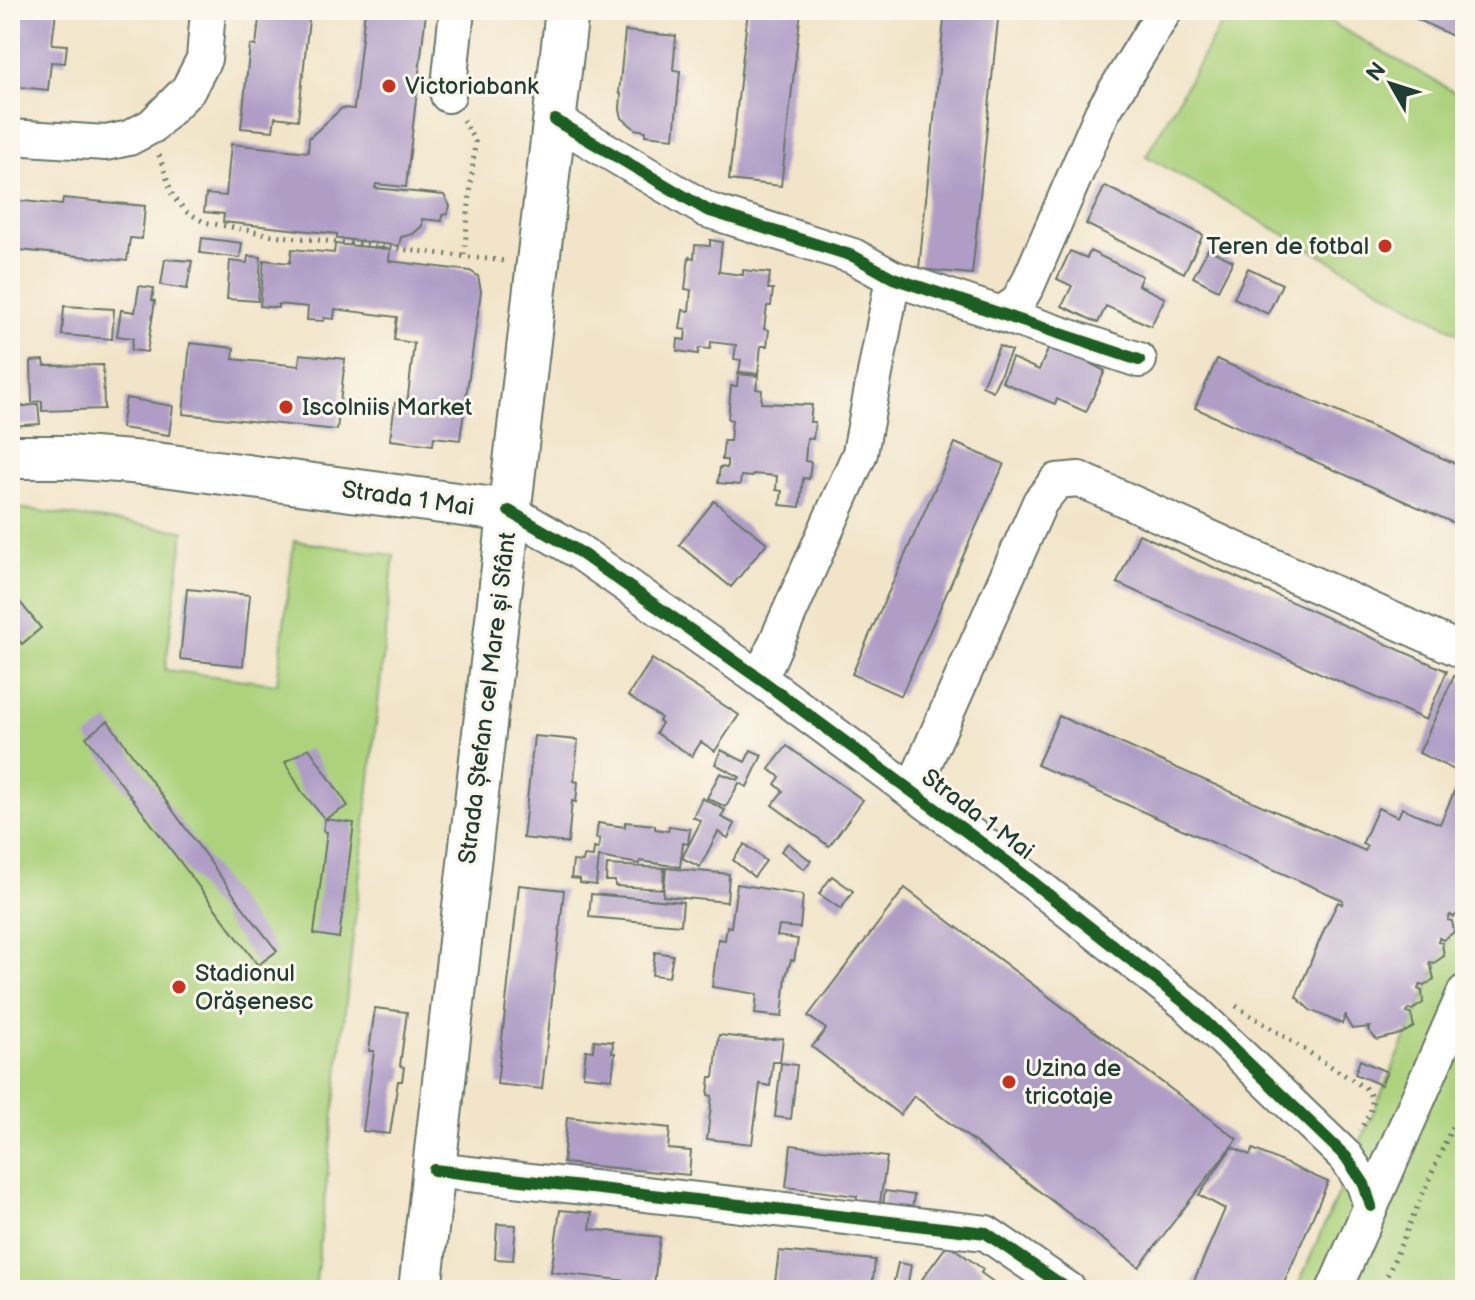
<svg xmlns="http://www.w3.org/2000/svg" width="1475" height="1300" font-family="'Balsamiq Sans',sans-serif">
<rect width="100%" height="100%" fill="#fbf7ec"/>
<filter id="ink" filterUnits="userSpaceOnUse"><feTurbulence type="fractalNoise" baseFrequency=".0125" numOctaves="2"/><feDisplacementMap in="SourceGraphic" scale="16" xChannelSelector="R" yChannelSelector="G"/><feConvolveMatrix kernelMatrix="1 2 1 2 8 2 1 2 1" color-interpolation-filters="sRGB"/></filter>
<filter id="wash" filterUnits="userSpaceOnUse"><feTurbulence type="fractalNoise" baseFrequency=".006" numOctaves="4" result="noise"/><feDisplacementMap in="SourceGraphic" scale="32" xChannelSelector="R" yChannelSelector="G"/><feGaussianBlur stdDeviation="1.8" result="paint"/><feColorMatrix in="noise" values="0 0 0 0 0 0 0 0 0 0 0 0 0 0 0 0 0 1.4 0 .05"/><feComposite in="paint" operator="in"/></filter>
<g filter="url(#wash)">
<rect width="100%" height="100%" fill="#f1e4c8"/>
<g fill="#acd27c" stroke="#668858" stroke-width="2">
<polygon points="1229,10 1309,10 1465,98 1465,337 1146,156"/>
<polygon points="10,507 184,531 165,670 277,684 294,541 394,555 315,1290 10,1290"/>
<polygon points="1465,902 1465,1290 1296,1290"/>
</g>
<g id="blocks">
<g fill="#af9dc6">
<polygon points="11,10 56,11 52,44 67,45 65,63 51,62 48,90 10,86"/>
<polygon points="260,10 310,10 298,120 275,117 273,131 241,128 250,45 256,46"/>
<polygon points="365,10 426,12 406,187 376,184 375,188 444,195 450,206 447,214 442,215 442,221 422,219 422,226 413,234 401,237 399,246 337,238 337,234 223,222 224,214 204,212 206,194 226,196 231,144 308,152 309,138 342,108 354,109"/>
<polygon points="748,10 801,10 781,186 729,180"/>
<polygon points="945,10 999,10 972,274 919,269"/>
<polygon points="1398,10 1465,10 1465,42"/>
<polygon points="625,31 676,36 673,70 680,71 674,138 645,135 646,131 635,129 622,118 620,110 621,94 619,93"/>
<polygon points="1105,186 1203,235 1184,273 1086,224"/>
<polygon points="10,192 15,193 14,200 62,205 63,198 145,206 142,239 130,238 127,261 10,249"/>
<polygon points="202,238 242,243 240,258 200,253"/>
<polygon points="710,240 722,242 719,272 743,275 743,270 770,273 768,289 773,289 771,306 767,306 764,329 769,330 767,346 761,346 758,374 739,372 741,360 734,359 736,345 711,342 710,349 699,348 698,354 677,351 678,339 685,340 686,330 680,329 683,310 689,311 691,290 685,289 689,257 694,258 695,245 710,246"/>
<polygon points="335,244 390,249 389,261 470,271 478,276 481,291 460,440 434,437 433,445 390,440 395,403 407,405 414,343 394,340 397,317 335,309 334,319 324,318 324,321 307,320 308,307 278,304 278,308 260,306 264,260 290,263 292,249 334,253"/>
<polygon points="1208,249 1233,261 1218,290 1193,277"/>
<polygon points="1070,251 1087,258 1090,251 1142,276 1138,285 1165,298 1151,326 1106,306 1098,323 1062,306 1072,286 1057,279"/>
<polygon points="248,256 261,257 258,301 227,299 230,261 247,263"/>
<polygon points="165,259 192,261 187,289 161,285"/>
<polygon points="1248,268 1282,284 1268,314 1234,298"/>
<polygon points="139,286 154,288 152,300 155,301 147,352 131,350 133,338 117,336 121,310 135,312"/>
<polygon points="64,306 114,309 112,339 62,335"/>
<polygon points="190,343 234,348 233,359 299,366 300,354 345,359 337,430 183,414"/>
<polygon points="1051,343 1105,371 1086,412 1057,399 1055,404 1002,382 1012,358 1039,370"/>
<polygon points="999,346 1011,351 993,391 982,386"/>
<polygon points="12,347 18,407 38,404 40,424 10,426 10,348"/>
<polygon points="1217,359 1465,468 1465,528 1195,408"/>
<polygon points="44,360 45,366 103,365 104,409 42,411 42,401 32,402 31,361"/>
<polygon points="738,374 758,376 756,389 762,390 761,403 812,405 810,422 815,422 813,439 807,438 805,461 811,462 809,479 803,478 800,507 780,505 782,491 776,490 777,476 753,474 752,477 741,476 740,485 718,483 720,467 727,468 727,460 722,460 724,441 730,441 732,420 728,419 731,386 737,386"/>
<polygon points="126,398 173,406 169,435 121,428"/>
<polygon points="955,443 1004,464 901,696 852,674"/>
<polygon points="714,501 767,543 731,587 679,545"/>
<polygon points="1139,534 1447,671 1426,720 1117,583"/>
<polygon points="187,589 250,595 243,666 180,659"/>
<polygon points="15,596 41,628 22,644 10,629 10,600"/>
<polygon points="652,659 739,715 715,751 701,742 692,756 656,733 662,723 659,721 661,718 628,696"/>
<polygon points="1454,676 1465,681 1465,739 1457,758 1465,762 1465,775 1419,753"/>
<polygon points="1059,716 1365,851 1367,846 1362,844 1378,808 1398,817 1402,808 1440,824 1457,785 1465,788 1465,893 1460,892 1459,895 1464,898 1464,908 1454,917 1450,915 1448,920 1452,921 1454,932 1443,940 1439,938 1438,941 1442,943 1444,956 1434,963 1430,962 1429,965 1431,966 1434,979 1424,986 1420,985 1418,989 1422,991 1423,1003 1412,1010 1409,1009 1407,1013 1411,1014 1414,1027 1401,1034 1377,1040 1368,1030 1370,1027 1352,1029 1346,1019 1346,1014 1342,1024 1310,1010 1296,997 1324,930 1338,902 1342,904 1343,900 1037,765"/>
<polygon points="108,721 242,906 277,951 258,965 86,737"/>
<polygon points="534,736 578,740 574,781 578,782 576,802 572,801 568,843 523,838"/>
<polygon points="787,746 863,800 829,846 772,805 783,791 775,784 780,777 769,769"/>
<polygon points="309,748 348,806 325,819 354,823 339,938 314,934 327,832 323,831 325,819 302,792 285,762"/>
<polygon points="721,750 745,762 751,750 762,755 747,787 739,783 726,807 707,798 720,773 738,780 740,777 715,764"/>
<polygon points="702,798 725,810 721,817 735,824 728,838 718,832 700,867 682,858 701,821 693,817"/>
<polygon points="625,822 655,825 655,829 668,831 669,826 690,829 688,844 683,843 680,867 640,861 640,864 599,857 596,885 580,883 580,879 571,878 573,861 583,862 584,856 593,857 594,848 598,849 600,839 596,838 598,823 625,827"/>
<polygon points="788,843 811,861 804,869 781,851"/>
<polygon points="745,844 766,861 754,877 733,860"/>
<polygon points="607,865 664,868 663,889 615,886 615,881 606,881"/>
<polygon points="666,868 729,874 727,902 663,896"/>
<polygon points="832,876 853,891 841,909 819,894"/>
<polygon points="737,884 803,895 800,928 779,926 777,936 798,939 794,961 791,960 786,976 782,1017 755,1014 757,994 712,987 718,939 725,940 727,926 731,927"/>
<polygon points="519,885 564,890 542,1089 497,1084"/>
<polygon points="905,888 1237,1139 1139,1267 914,1096 900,1115 812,1047 826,1029 808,1016"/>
<polygon points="591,894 683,902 681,925 589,917"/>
<polygon points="655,952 673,955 669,977 652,975"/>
<polygon points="375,1008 407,1012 400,1066 404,1067 402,1081 398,1081 390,1134 363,1131 374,1051 369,1051"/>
<polygon points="719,1035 761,1040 783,1038 780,1062 773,1062 770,1086 760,1084 752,1144 707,1139 712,1096 708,1095 710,1077 714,1077"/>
<polygon points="594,1040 613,1042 612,1053 615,1053 612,1079 583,1076 586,1050 593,1051"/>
<polygon points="1360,1060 1387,1072 1381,1085 1355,1074"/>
<polygon points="781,1063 797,1065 791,1119 775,1117"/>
<polygon points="567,1117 670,1128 668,1149 691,1151 689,1175 563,1163"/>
<polygon points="791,1145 887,1157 878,1215 856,1205 857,1196 786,1187"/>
<polygon points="1232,1147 1250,1155 1253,1149 1328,1182 1281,1290 1190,1290 1225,1209 1199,1195"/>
<polygon points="885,1191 914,1195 910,1224 880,1224"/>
<polygon points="560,1210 592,1213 590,1229 660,1237 654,1284 551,1272"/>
<polygon points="497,1224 516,1225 513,1260 495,1259"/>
<polygon points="948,1244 983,1269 981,1273 1005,1290 914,1290"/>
<polygon points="779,1251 875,1260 872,1290 774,1290"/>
<polygon points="898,1263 911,1265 907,1288 893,1285"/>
<polygon points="700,1282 738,1287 738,1290 699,1290"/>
</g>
</g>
</g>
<g filter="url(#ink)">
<use href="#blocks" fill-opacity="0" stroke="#687768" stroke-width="2"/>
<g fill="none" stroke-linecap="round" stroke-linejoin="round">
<g stroke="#687768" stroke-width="38">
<g id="minor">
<polyline points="448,95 457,10"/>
<polyline points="555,120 707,210 853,256 893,278 1139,360"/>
<polyline points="10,137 106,143 129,138 152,126 188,90 204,59 208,10"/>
<polyline points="1001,314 1017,303 1028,284 1102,113 1165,10"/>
<polyline points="509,511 578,551 760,679 1006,861 1188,1005 1346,1157 1364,1184 1371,1206"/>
<polyline points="760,679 860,453 893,278"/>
<polyline points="912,791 1040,502 1057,481 1079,479 1465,652"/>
<polyline points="434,1170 986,1233 1069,1290"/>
<polyline points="1334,1290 1465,992"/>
</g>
</g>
<g stroke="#687768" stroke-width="46">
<g id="major">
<polyline points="10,457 68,457 156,464 509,511"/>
<polyline points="420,1290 567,10"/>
</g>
</g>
<g stroke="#687768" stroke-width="5" stroke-dasharray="2 6" stroke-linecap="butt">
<polyline points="463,120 475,142 464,256"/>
<polyline points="159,155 173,197 187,212 204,222 272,235 506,261"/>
<path d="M1236 1006 1365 1088C1379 1103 1368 1116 1360 1131"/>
<polyline points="1381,1290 1465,1097"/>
</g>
<use href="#minor" stroke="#fff" stroke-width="34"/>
<use href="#major" stroke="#fff" stroke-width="42"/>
<g stroke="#fbf7ec" stroke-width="17">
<g id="cycleway">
<polyline points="555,120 707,210 853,256 893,278 1139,360"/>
<polyline points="509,511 578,551 760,679 1006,861 1188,1005 1346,1157 1364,1184 1371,1206"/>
<polyline points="434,1170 986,1233 1069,1290"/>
</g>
</g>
<use href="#cycleway" stroke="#1b5e20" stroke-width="12"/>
</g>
</g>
<g fill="#c8321e" stroke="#fbf7ec" stroke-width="3">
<circle cx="389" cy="86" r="8"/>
<circle cx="1385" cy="246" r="8"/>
<circle cx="286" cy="407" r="8"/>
<circle cx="179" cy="987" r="8"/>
<circle cx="1009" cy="1082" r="8"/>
</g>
<g text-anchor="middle" stroke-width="6" stroke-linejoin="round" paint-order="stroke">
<g font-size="24" fill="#1f3d34" stroke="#fbf7ec" text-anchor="start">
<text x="405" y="94">Victoriabank</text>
<text x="1369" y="254" text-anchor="end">Teren de fotbal</text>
<text x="302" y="415">Iscolniis Market</text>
<text x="195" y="981">Stadionul<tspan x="195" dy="28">Orășenesc</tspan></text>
<text x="1025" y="1076">Uzina de<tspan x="1025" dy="28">tricotaje</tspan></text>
</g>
<g font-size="24" fill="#1f3d34" stroke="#fbf7ec">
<text transform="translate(408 498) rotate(8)" y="8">Strada 1 Mai</text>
<text transform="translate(487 698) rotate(-83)" y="8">Strada Ștefan cel Mare și Sfânt</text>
<text transform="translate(978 814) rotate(37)" y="8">Strada 1 Mai</text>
</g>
</g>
<rect width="1475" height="1300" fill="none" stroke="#fbf7ec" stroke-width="40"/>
<g transform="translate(1391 84) rotate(309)" stroke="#fbf7ec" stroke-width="6" paint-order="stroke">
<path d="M0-6L14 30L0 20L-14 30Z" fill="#1f3d34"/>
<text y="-12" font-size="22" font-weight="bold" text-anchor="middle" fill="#1f3d34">N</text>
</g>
</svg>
